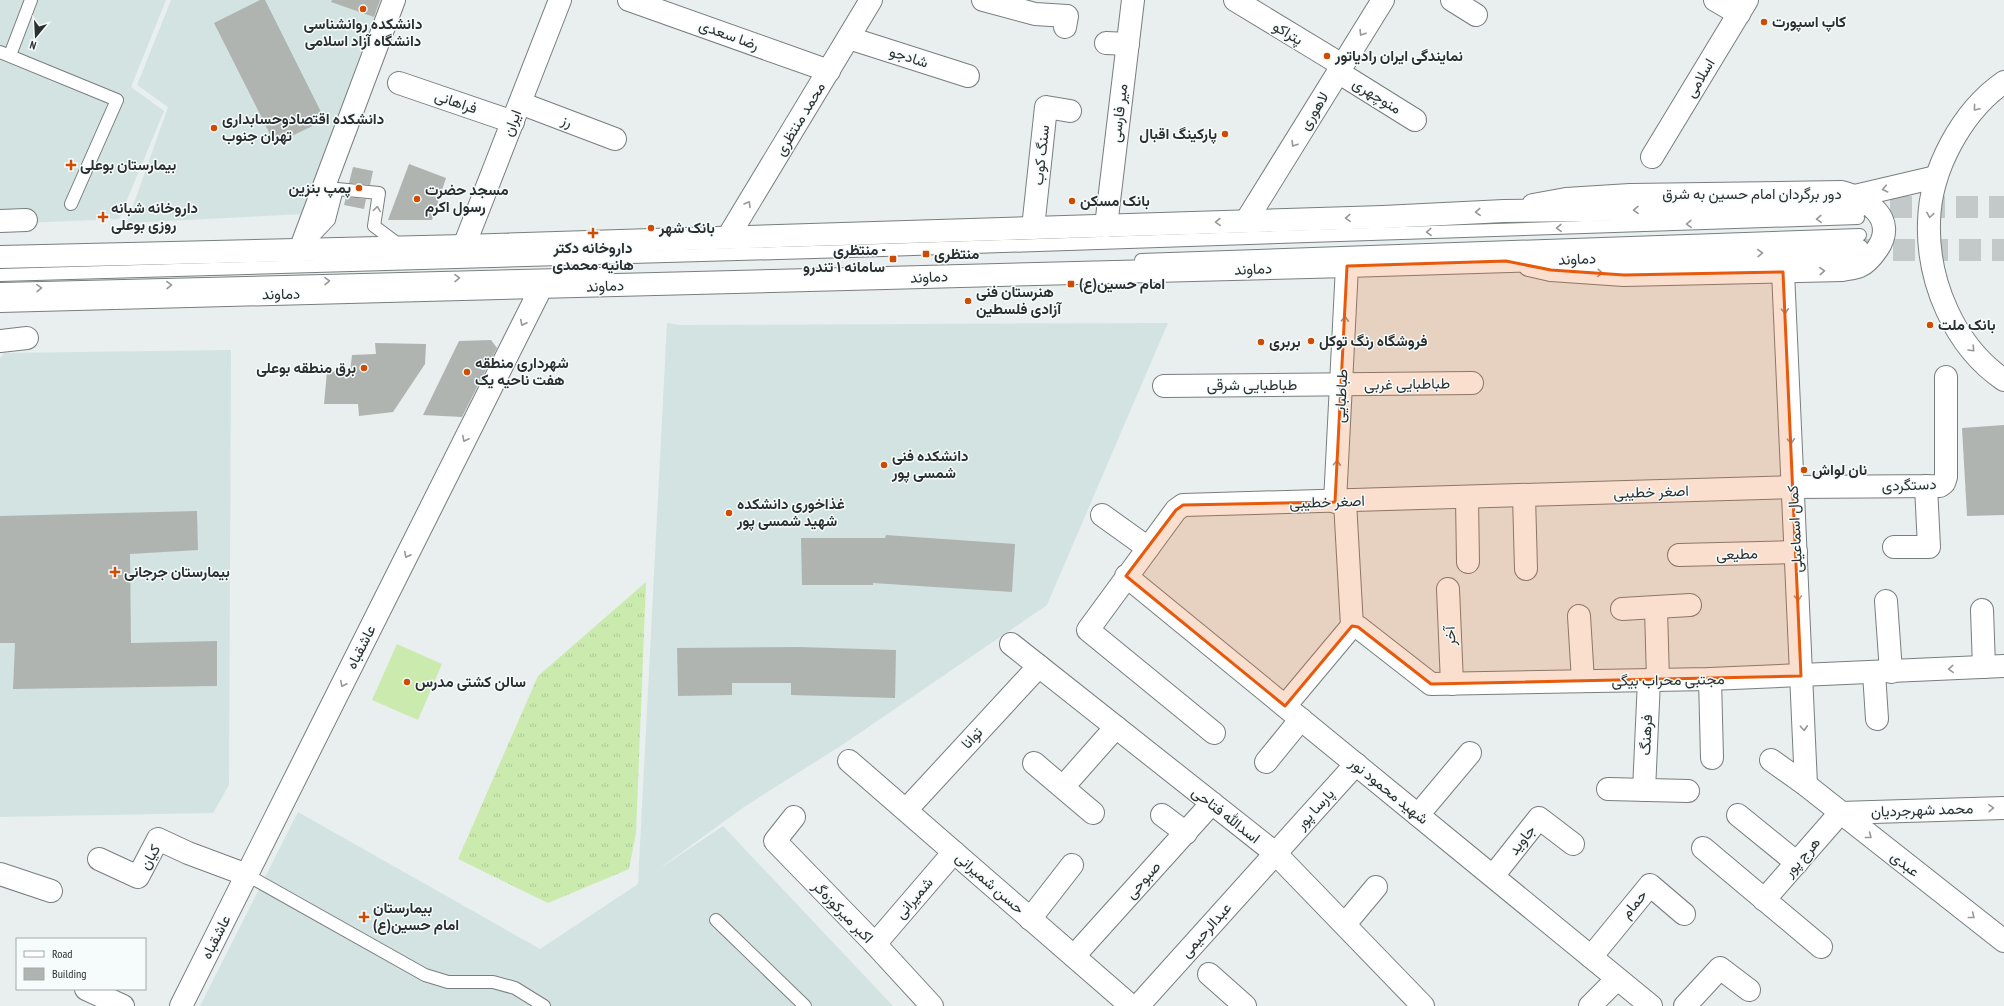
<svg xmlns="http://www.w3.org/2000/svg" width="2004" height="1006" font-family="'PT Sans Narrow',Vazirmatn,sans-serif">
<defs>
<pattern id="grass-tufts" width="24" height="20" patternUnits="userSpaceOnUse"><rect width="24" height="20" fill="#cbebae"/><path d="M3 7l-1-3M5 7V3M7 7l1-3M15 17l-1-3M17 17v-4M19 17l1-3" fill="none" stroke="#aeca96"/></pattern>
</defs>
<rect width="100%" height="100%" fill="#e8efee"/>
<g fill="#d3e3e2">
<polygon points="0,0 166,0 131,87 164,111 119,219 0,224"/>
<polygon points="171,0 386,0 305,214 127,223 168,107 137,85"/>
<polygon points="667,323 680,325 1168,323 1047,605 842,745 744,807 656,871 723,826 893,1006 200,1006 298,812 540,949 638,884"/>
<polygon points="231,350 229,785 213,813 0,817 0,358 4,353"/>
</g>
<polygon fill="url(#grass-tufts)" points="646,582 636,833 629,869 548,903 458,859 538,676"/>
<polygon fill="#cbebae" points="397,644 442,664 418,720 372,700"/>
<g fill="#afb4b1">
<polygon points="260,0 265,0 325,120 275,144 214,23"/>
<polygon points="332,0 380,0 374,17 331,2"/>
<polygon points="409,164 446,178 432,220 388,220"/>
<polygon points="353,167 373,171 370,185 349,183"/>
<polygon points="346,197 366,199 364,209 344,205"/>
<polygon points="491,340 497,348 462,417 423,415 459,341"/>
<polygon points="375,343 426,344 425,364 393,412 359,416 358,404 324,404 327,371 350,373 352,355 376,354"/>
<polygon points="2004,425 2004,515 1967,516 1962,428"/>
<polygon points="197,511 198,550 130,554 131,643 217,641 217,686 13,689 15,643 0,643 0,516"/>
<polygon points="886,535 1015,544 1012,592 873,583 873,585 802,585 801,538 885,538"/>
<polygon points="799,647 896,650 895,698 791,695 791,683 732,683 732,695 678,696 677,648"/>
</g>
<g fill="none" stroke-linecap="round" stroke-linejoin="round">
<g stroke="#c2c9c8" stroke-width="22" stroke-dasharray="22 11" stroke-linecap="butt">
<polyline points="1857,207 2004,207"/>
<polyline points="1860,250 2004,250"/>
</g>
<g stroke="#787e7e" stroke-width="14">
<g id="lane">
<polyline points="0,52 117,100 71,204"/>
<polyline points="10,55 31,0"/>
<polyline points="308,242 329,220 337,189 379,193 374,226 402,247"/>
<polyline points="1141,260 1860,235"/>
<polyline points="0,275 883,250 1858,218"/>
<polyline points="0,289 603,274"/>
<polyline points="247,875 425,975 448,982 493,982 515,988 544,1006"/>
<polyline points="716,920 805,1006"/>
</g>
</g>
<g stroke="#787e7e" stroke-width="24">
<g id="street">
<polyline points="629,0 829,71"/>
<polyline points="983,0 1035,14 1067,16 1065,27"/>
<polyline points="1235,0 1342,65"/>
<polyline points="1452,0 1476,15"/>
<polyline points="1715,0 1739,14"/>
<polyline points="849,38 968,76"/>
<polyline points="1106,43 1128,44"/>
<polyline points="1338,72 1415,120"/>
<polyline points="399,83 513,122"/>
<polyline points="520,103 615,139"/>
<polyline points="1652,157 1747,0"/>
<polyline points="0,221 26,220"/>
<polyline points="1106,226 1133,0"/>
<polyline points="1033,228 1046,107 1070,111"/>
<polyline points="464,246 560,0"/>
<polyline points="300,250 394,0"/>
<polyline points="1783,272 1806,785"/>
<polyline points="0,341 27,338"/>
<polyline points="1164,386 1472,383"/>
<polyline points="1524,496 1526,569"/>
<polyline points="1467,498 1468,562"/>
<polyline points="1335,502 1347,266"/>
<polyline points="1102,515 1148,548"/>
<polyline points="1894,547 1929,547 1926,486"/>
<polyline points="1679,555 1796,552"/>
<polyline points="1126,576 1651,1006"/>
<polyline points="1448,589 1452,684"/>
<polyline points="1886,601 1891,672"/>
<polyline points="1656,608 1658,680"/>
<polyline points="1622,609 1690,605"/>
<polyline points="1982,610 1984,667"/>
<polyline points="1579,616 1583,681"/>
<polyline points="1352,626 1358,627 1431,684 1710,679 2004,666"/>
<polyline points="1011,644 1275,853 1423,1006"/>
<polyline points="1874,673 1877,719"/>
<polyline points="1710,679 1712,758"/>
<polyline points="1285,706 1352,626 1345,502"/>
<polyline points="1214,733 1088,630 1176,510 1183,505 1793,487 1940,486 1944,483 1946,477 1946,377"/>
<polyline points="1771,760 1806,785 2004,941"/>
<polyline points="849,761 1131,1006"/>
<polyline points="1266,762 1301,719"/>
<polyline points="1034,763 1093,813"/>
<polyline points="1063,787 1116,727"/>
<polyline points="1608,789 1688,791"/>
<polyline points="1644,790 1649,680"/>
<polyline points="906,810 1039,666"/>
<polyline points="1162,815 1186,833"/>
<polyline points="1418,815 1470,753"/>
<polyline points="1738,815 1797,863"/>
<polyline points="794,817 775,841 875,944 932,1006"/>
<polyline points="1703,848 1821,947"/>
<polyline points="99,859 138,877 158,839 188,853 247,875"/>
<polyline points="0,874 51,891"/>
<polyline points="1493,876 1539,818 1573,844"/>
<polyline points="1764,900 1840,813 2004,808"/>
<polyline points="1030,919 1072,865"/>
<polyline points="1345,924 1376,887"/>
<polyline points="875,944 954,852"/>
<polyline points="1074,956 1212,803"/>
<polyline points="1591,957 1650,885 1684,914"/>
<polyline points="1209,974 1245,1006"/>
<polyline points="86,989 123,1006"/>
<polyline points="181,1006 541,288"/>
<polyline points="1138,1006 1356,764"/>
<polyline points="1590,1006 1617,979"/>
<polyline points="1685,1006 1720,968 1749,990"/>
</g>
</g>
<g stroke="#787e7e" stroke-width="24">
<g id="secondary">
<path d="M2004 82C1962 111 1930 170 1929 222 1927 281 1954 346 2004 380"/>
<polyline points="1855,196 1936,177"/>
<polyline points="1246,221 1383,0"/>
<polyline points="728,237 871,0"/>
<path d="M1529 265 1551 270 1624 275 1842 270C1847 269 1855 268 1860 266 1867 263 1874 254 1878 248 1897 219 1868 199 1842 192L1630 195 1566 199 1533 205"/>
</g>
</g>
<g stroke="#787e7e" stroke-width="24">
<g id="primary">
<polyline points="0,257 464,246 1383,217 1504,211 1857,207"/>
<polyline points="0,301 1347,266 1858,250"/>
</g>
</g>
<use href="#lane" stroke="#fff" stroke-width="12"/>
<use href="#street" stroke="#fff" stroke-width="22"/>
<use href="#secondary" stroke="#fff" stroke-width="22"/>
<use href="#primary" stroke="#fff" stroke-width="22"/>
</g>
<defs><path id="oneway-chevron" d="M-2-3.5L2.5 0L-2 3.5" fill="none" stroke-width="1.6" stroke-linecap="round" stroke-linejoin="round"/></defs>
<g stroke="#969797">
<use href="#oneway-chevron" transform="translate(1362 33) rotate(122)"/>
<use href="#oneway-chevron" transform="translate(1976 108) rotate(130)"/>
<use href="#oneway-chevron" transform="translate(1294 144) rotate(122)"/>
<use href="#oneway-chevron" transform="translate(1885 189) rotate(167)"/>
<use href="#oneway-chevron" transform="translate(748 204) rotate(-59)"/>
<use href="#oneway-chevron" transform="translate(377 209) rotate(-82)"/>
<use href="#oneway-chevron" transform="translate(1636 210) rotate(179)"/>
<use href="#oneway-chevron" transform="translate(1478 212) rotate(177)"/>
<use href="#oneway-chevron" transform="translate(1930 215) rotate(99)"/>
<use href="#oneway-chevron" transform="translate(1348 218) rotate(178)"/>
<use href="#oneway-chevron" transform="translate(1819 219) rotate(178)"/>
<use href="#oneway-chevron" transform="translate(1218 222) rotate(178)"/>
<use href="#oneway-chevron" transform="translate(1689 224) rotate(178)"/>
<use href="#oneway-chevron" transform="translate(1559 228) rotate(178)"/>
<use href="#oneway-chevron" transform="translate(1429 232) rotate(178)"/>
<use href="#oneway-chevron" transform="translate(1760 253) rotate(-2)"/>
<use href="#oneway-chevron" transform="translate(1822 271) rotate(-2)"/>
<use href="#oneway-chevron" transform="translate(1600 273) rotate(4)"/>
<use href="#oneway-chevron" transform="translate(457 278) rotate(-1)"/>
<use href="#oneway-chevron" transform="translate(327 281) rotate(-1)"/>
<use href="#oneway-chevron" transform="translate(169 285) rotate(-1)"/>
<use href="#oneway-chevron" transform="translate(39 288) rotate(-1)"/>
<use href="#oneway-chevron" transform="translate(1785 311) rotate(87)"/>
<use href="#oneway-chevron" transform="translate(1345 319) rotate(-87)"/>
<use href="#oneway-chevron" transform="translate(523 323) rotate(117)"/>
<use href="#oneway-chevron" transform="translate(1972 349) rotate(47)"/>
<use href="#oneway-chevron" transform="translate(465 439) rotate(117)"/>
<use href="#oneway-chevron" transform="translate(1791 441) rotate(87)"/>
<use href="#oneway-chevron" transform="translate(1337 463) rotate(-87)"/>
<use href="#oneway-chevron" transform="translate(407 555) rotate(117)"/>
<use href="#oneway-chevron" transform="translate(1798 598) rotate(88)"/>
<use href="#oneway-chevron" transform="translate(1951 669) rotate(177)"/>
<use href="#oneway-chevron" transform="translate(343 684) rotate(117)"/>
<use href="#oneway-chevron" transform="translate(1804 728) rotate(87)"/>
<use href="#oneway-chevron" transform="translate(1991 808) rotate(-2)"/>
<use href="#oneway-chevron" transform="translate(1869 836) rotate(38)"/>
<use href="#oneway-chevron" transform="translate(1972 916) rotate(38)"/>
</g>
<path fill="#e8590c" fill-opacity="0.2" stroke="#e8590c" stroke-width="3" stroke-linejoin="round" d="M1506 261 1551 270 1624 275 1783 272 1801 676 1431 684 1358 627 1352 626 1285 706 1126 576 1176 510 1183 505 1335 502 1347 266Z"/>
<g fill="#cf4b01" stroke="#f5fcfb" stroke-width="1.5">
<circle cx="363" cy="9" r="4"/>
<circle cx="1764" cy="22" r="4"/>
<circle cx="1327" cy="56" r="4"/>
<circle cx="214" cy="128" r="4"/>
<circle cx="1225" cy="134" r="4"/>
<path d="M69 159h4v4h4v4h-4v4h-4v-4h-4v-4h4z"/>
<circle cx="359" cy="188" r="4"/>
<circle cx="417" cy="199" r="4"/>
<circle cx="1072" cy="201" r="4"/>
<path d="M101 211h4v4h4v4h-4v4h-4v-4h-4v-4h4z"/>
<circle cx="651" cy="228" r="4"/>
<path d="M591 227h4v4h4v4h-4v4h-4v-4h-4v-4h4z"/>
<rect x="922" y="250" width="8" height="8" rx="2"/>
<rect x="889" y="255" width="8" height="8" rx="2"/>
<rect x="1067" y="280" width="8" height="8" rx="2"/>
<circle cx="968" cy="301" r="4"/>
<circle cx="1930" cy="325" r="4"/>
<circle cx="1311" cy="341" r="4"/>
<circle cx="1261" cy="342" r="4"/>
<circle cx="364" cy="368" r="4"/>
<circle cx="467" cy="372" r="4"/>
<circle cx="884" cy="465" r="4"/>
<circle cx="1804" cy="470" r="4"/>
<circle cx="729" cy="513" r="4"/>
<path d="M113 566h4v4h4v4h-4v4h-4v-4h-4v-4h4z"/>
<circle cx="407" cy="682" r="4"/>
<path d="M362 911h4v4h4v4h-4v4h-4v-4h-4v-4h4z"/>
</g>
<g text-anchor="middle" stroke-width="3" stroke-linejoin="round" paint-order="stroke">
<g font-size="15" font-weight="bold" fill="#2c2f2f" stroke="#f5fcfb" text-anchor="start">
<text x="1772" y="27">کاپ اسپورت</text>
<text x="363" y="29" text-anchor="middle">دانشکده روانشناسی<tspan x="363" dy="17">دانشگاه آزاد اسلامی</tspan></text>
<text x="1335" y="61">نمایندگی ایران رادیاتور</text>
<text x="222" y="124">دانشکده اقتصادوحسابداری<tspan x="222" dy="17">تهران جنوب</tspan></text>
<text x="1217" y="139" text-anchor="end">پارکینگ اقبال</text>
<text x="80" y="170">بیمارستان بوعلی</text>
<text x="351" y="193" text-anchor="end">پمپ بنزین</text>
<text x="425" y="195">مسجد حضرت<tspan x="425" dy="17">رسول اکرم</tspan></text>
<text x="1080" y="206">بانک مسکن</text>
<text x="111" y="213">داروخانه شبانه<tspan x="111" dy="17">روزی بوعلی</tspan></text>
<text x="659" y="233">بانک شهر</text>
<text x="593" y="253" text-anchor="middle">داروخانه دکتر<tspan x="593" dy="17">هانیه محمدی</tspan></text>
<text x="885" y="255" text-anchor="end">منتظری -<tspan x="885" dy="17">سامانه ۱ تندرو</tspan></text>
<text x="934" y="259">منتظری</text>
<text x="1079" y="289">امام حسين(ع)</text>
<text x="976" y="297">هنرستان فنی<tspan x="976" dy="17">آزادی فلسطین</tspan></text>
<text x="1938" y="330">بانک ملت</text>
<text x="1319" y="346">فروشگاه رنگ توکل</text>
<text x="1269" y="347">بربری</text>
<text x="475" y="368">شهرداری منطقه<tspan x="475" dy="17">هفت ناحیه یک</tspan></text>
<text x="356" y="373" text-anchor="end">برق منطقه بوعلی</text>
<text x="892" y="461">دانشکده فنی<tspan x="892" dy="17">شمسی پور</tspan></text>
<text x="1812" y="475">نان لواش</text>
<text x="737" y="509">غذاخوری دانشکده<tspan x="737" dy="17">شهید شمسی پور</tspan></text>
<text x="124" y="577">بیمارستان جرجانی</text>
<text x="415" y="687">سالن کشتی مدرس</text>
<text x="373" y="913">بیمارستان<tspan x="373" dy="17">امام حسین(ع)</tspan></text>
</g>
<g font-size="15" fill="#2c2f2f" stroke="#f5fcfb">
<text transform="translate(1288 33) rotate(31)" y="5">پتراکو</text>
<text transform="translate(729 35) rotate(20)" y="5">رضا سعدی</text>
<text transform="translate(909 57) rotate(18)" y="5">شادجو</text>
<text transform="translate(1700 78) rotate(-59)" y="5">اسلامی</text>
<text transform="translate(1377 96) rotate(32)" y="5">منوچهری</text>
<text transform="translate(456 102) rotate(19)" y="5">فراهانی</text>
<text transform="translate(1314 111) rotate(-58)" y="5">لاهوری</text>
<text transform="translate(1119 113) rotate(-83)" y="5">میر فارسی</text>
<text transform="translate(800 119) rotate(-59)" y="5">محمد منتظری</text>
<text transform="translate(567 121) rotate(21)" y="5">رز</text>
<text transform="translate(512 123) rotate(-69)" y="5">ایران</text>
<text transform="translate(1041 155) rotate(-84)" y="5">سنگ کوب</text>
<text x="1752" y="199">دور برگردان امام حسین به شرق</text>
<text transform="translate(1577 259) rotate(-2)" y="5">دماوند</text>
<text transform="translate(1253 269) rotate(-2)" y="5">دماوند</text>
<text transform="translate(929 277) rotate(-2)" y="5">دماوند</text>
<text transform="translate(605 286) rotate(-2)" y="5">دماوند</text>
<text transform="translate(281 294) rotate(-1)" y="5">دماوند</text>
<text transform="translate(1407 384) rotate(-1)" y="5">طباطبایی غربی</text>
<text x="1252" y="390">طباطبایی شرقی</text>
<text transform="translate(1341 396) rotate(-87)" y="5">طباطبایی</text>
<text transform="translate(1909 485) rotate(-2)" y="5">دستگردی</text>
<text transform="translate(1651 492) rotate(-2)" y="5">اصغر خطیبی</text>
<text transform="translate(1327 502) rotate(-2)" y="5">اصغر خطیبی</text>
<text transform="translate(1795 529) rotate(-93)" y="5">کمال اسماعیلی</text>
<text transform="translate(1737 554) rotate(-2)" y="5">مطیعی</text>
<text transform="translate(1450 636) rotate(-93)" y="5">آخر</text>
<text transform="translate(361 647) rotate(-63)" y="5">عاشقباه</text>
<text transform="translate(1668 680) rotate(-1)" y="5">مجتبی محراب بیگی</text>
<text transform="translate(1646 735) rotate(-87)" y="5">فرهنگ</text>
<text transform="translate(972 738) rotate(-47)" y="5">توانا</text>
<text transform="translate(1389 791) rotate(39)" y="5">شهید محمود نور</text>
<text transform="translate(1315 809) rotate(-48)" y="5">پارسا پور</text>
<text transform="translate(1922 810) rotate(-2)" y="5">محمد شهرجردیان</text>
<text transform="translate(1226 815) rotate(38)" y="5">اسدالله فتاحی</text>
<text transform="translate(1522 840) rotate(-52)" y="5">جاوید</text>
<text transform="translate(150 857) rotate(-60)" y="5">کیان</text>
<text transform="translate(1802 857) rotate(-49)" y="5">هرج پور</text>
<text transform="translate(1905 864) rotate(38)" y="5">عبدی</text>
<text transform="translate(1143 880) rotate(-48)" y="5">صبوحی</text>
<text transform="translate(990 883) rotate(41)" y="5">حسن شمیرانی</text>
<text transform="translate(914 898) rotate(-49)" y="5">شمیرانی</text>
<text transform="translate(1634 904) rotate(-51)" y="5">حمام</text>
<text transform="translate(843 912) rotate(46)" y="5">اکبر میرکوزه‌گر</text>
<text transform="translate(1206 930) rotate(-48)" y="5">عبدالرحیمی</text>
<text transform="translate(216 937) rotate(-63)" y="5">عاشقباه</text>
</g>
</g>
<rect x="16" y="938" width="130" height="52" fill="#f5fcfb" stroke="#a5aaa9"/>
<rect x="24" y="951" width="20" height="6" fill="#ffffff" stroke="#a5aaa9"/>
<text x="52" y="958" font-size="12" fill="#2c2f2f">Road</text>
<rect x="24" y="968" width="20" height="12" fill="#afb4b1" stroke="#a5aaa9"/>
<text x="52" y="978" font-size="12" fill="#2c2f2f">Building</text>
<g transform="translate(36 36) rotate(198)" stroke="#f5fcfb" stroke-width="3" paint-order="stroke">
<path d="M0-3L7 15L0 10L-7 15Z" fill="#2c2f2f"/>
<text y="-6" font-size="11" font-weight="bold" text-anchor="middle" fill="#2c2f2f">N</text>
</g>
</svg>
